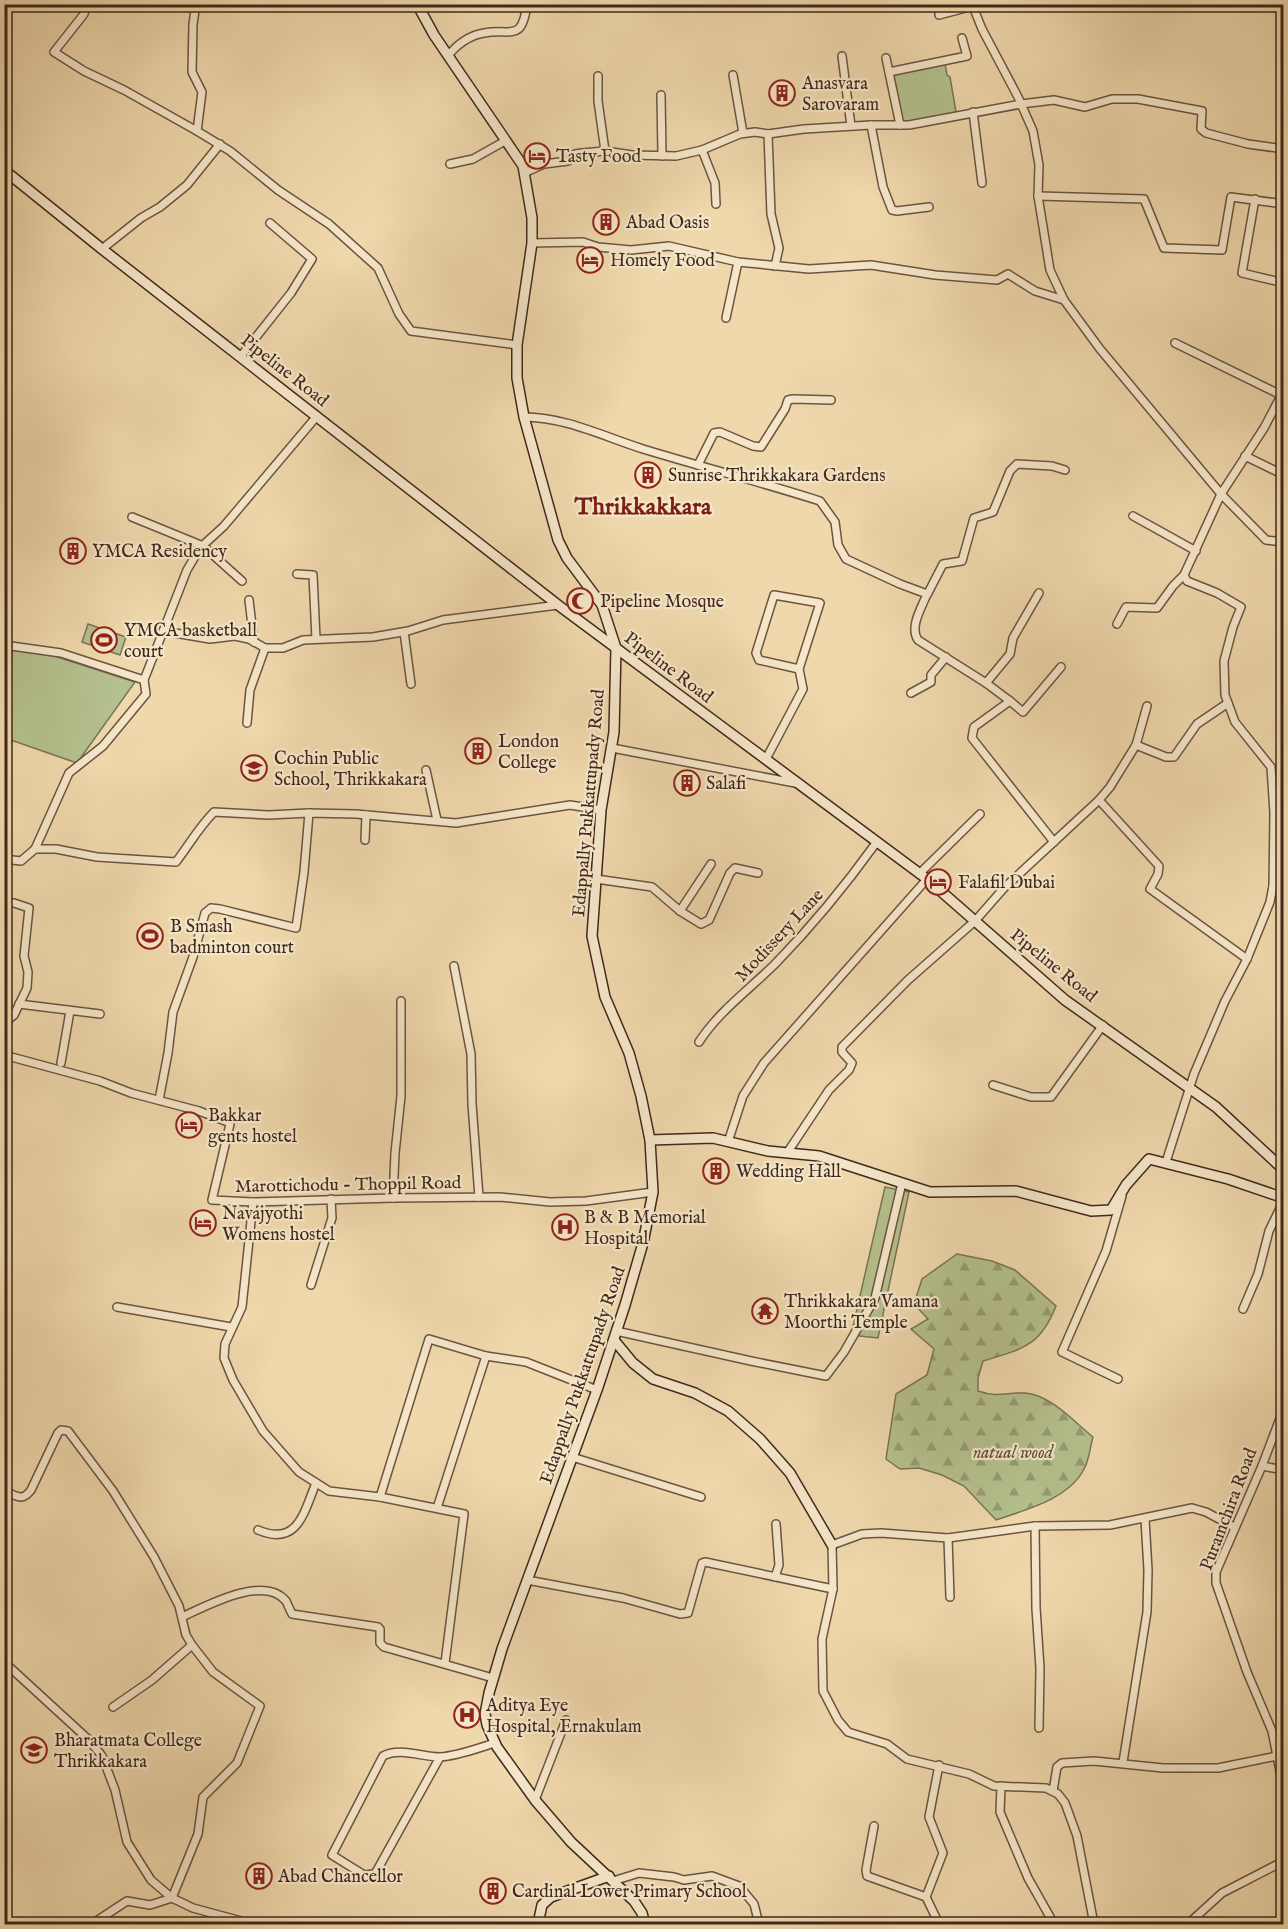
<svg xmlns="http://www.w3.org/2000/svg" width="1288" height="1929" font-family="'IM FELL English',serif">
<defs>
<pattern id="forest-firs" width="22" height="20" patternUnits="userSpaceOnUse" patternTransform="scale(1.5)"><rect width="22" height="20" fill="#b4c08d"/><path d="M5 1l3.5 6h-7zM16 11l3.5 6h-7z" fill="#949c72"/></pattern>
</defs>
<rect width="100%" height="100%" fill="#efd8ac"/>
<filter id="stains"><feTurbulence type="fractalNoise" baseFrequency=".00333" numOctaves="4"/><feColorMatrix values="0 0 0 0 .2 0 0 0 0 .09 0 0 0 0 .02 0 0 0 .5 -.17"/></filter>
<radialGradient id="worn" r=".72"><stop offset=".6" stop-color="#630" stop-opacity="0"/><stop offset="1" stop-color="#630" stop-opacity=".3"/></radialGradient>
<g fill="#b4c08d" stroke="#7a7454" stroke-width="1.5">
<polygon points="945,64 947,75 950,77 956,112 909,123 901,123 892,74"/>
<polygon points="88,624 126,637 120,655 82,642"/>
<polygon points="4,649 45,653 135,682 77,763 5,738"/>
<polygon points="885,1187 909,1192 878,1338 851,1335"/>
</g>
<path fill="url(#forest-firs)" stroke="#7a7454" stroke-width="1.5" d="M957 1254 992 1261 1015 1270 1056 1306C1040 1347 1022 1349 983 1361L978 1378V1391C998 1398 1007 1392 1025 1393 1051 1395 1074 1422 1093 1437 1090 1447 1089 1461 1084 1469 1069 1499 1025 1510 996 1520L964 1486 942 1475 919 1468 900 1469 886 1459 896 1394 927 1375 934 1349 911 1329 928 1319 914 1304 922 1279Z"/>
<g fill="none" stroke-linecap="round" stroke-linejoin="round">
<g stroke="#6c5440" stroke-width="10">
<g id="street">
<polyline points="86,4 84,14 54,52 84,71 124,90 197,131"/>
<polyline points="196,4 193,24 192,72 202,92 197,131 230,151 278,190 329,224 378,268 399,314 411,331 517,345"/>
<polyline points="343,4 361,6 367,4"/>
<polyline points="972,4 982,29 1018,97 1033,131 1039,165 1038,196 1050,270 1064,300"/>
<polyline points="939,15 973,6"/>
<path d="M448 56C456 45 470 35 484 33 511 28 522 43 527 4"/>
<polyline points="842,56 851,126"/>
<polyline points="886,58 900,125"/>
<polyline points="889,72 967,56 962,38"/>
<polyline points="733,75 743,133"/>
<polyline points="598,76 598,101 605,151"/>
<polyline points="661,95 662,156"/>
<polyline points="973,112 982,183"/>
<polyline points="871,125 883,187 892,210 897,211 929,207"/>
<polyline points="768,134 771,214 779,248 775,266"/>
<polyline points="702,150 715,183 716,204"/>
<polyline points="450,164 473,159 505,141"/>
<polyline points="524,173 544,164 568,161 575,154 582,153 605,151 632,155 676,156 702,150 740,134 755,132 768,134 804,129 871,125 909,125 1021,104 1054,100 1085,107 1112,99 1138,99 1202,111 1201,129 1206,133 1248,144 1284,149"/>
<polyline points="1038,196 1144,199 1164,248 1222,250 1231,197 1284,204"/>
<polyline points="1255,199 1242,273 1284,283"/>
<polyline points="532,243 583,242 598,247 631,250 669,246 738,262 809,269 871,265 935,275 997,280 1008,274 1035,291 1064,300 1100,349 1221,494 1266,540 1284,542"/>
<polyline points="102,249 141,218 160,207 187,185 220,144"/>
<polyline points="726,318 738,262"/>
<polyline points="1175,343 1281,395"/>
<polyline points="241,356 291,293 312,259 270,223"/>
<path d="M524 417C565 417 605 437 643 449 702 467 761 482 820 501L835 522 838 545 846 559 900 584 927 594C922 607 909 627 918 640L986 683"/>
<polyline points="1245,456 1284,475"/>
<polyline points="698,465 714,433 720,432 753,446 761,447 785,409 788,400 793,399 831,400"/>
<polyline points="1133,516 1196,551"/>
<polyline points="132,517 203,546 242,581"/>
<polyline points="297,574 313,575 316,639"/>
<polyline points="1039,593 1013,638 1010,654 986,683 1010,701 974,727 972,738 1054,842"/>
<polyline points="927,595 943,564 962,561 974,518 993,512 1010,471 1017,464 1052,466 1065,470"/>
<polyline points="249,600 254,642"/>
<polyline points="1117,624 1126,607 1157,608 1173,586 1184,575"/>
<polyline points="163,631 210,639 235,636 249,639 265,648 283,648 303,640 373,637 408,631 443,620 558,605"/>
<polyline points="404,632 411,684"/>
<polyline points="4,645 61,653 144,680"/>
<polyline points="911,693 931,682 931,675 946,657"/>
<polyline points="1010,701 1023,712 1061,667"/>
<polyline points="247,723 250,690 265,648"/>
<polyline points="1136,745 1166,757 1174,757 1197,724 1228,703"/>
<polyline points="612,748 795,783"/>
<polyline points="766,759 803,689 799,669 820,603 774,595 756,653 759,660 799,669"/>
<polyline points="426,770 437,820"/>
<polyline points="1099,800 1159,866 1158,874 1150,889 1247,959"/>
<polyline points="365,840 366,815"/>
<polyline points="35,849 69,773 103,746 146,694 144,680 187,570 200,548 224,526 317,416"/>
<path d="M4 859 21 861 35 849H56L97 857 176 862C189 845 199 827 214 812L269 815 309 813 356 814 456 823 570 805 601 810"/>
<polyline points="919,874 980,814"/>
<polyline points="596,879 652,887 680,911 711,864"/>
<polyline points="1273,886 1284,890"/>
<polyline points="4,903 14,903 29,908 24,956 28,972 27,988 14,1015 4,1023"/>
<polyline points="680,911 701,924 709,920 730,873 735,868 758,873"/>
<polyline points="454,966 471,1054 472,1104 479,1197"/>
<polyline points="19,1004 100,1014"/>
<path d="M699 1042C719 1011 750 989 776 963 813 925 845 886 876 843"/>
<polyline points="4,1055 100,1081 131,1093 199,1111 228,1122 230,1124 212,1200 253,1202 393,1198 500,1197 550,1202 586,1201 653,1192"/>
<polyline points="61,1063 70,1011"/>
<polyline points="993,1085 1031,1097 1051,1097 1103,1025"/>
<polyline points="159,1100 168,1053 173,1012 193,957 205,913 211,908 220,909 296,928 304,872 309,813"/>
<polyline points="728,1142 743,1096 764,1063 927,879"/>
<polyline points="787,1153 829,1090 849,1070 852,1063 842,1052 842,1047 908,980 975,921 1004,888 1099,800 1110,787 1136,745 1147,706"/>
<polyline points="1166,1162 1194,1074 1225,1001 1247,959 1270,902 1273,886 1274,813 1271,767 1235,722 1225,695 1224,661 1233,627 1241,607 1217,593 1187,581 1184,575 1221,494 1264,428 1284,390"/>
<polyline points="393,1198 395,1153 401,1096 401,1001"/>
<polyline points="253,1202 242,1307 225,1344 224,1358 233,1380 263,1431 299,1472 329,1491 380,1497"/>
<polyline points="311,1285 332,1218 331,1199"/>
<polyline points="117,1307 231,1327"/>
<polyline points="1243,1309 1258,1274 1269,1231 1284,1200"/>
<polyline points="616,1331 751,1361 826,1376 844,1352 875,1298 902,1183"/>
<polyline points="1118,1379 1062,1352 1106,1251 1122,1196"/>
<polyline points="1284,1408 1262,1466 1216,1572 1216,1583 1247,1672 1272,1731 1284,1791"/>
<polyline points="4,1424 7,1420"/>
<polyline points="572,1457 701,1497"/>
<polyline points="1262,1466 1284,1470"/>
<path d="M4 1491C17 1496 22 1502 31 1490L58 1433 61 1430 68 1431 113 1491 154 1557 179 1606 186 1635 192 1645 213 1672 260 1706 237 1763 203 1797 198 1834 172 1898 150 1905 127 1901 98 1920 96 1924"/>
<polyline points="437,1508 486,1356 526,1362 597,1390"/>
<polyline points="1035,1526 1036,1608 1040,1668 1039,1728"/>
<path d="M258 1530C298 1547 304 1512 316 1483"/>
<polyline points="948,1538 950,1597"/>
<polyline points="775,1577 779,1565 776,1524"/>
<polyline points="527,1580 623,1598 680,1614 688,1613 702,1563 705,1562 833,1589"/>
<path d="M182 1617C206 1606 264 1574 286 1601 288 1605 290 1610 292 1614L378 1627 380 1629V1643L384 1647 493 1678"/>
<polyline points="4,1662 89,1740 102,1756 115,1790 127,1842 151,1880 172,1898 193,1908 252,1924"/>
<polyline points="445,1663 464,1514 380,1497 429,1339 486,1356"/>
<polyline points="113,1707 152,1680 192,1645"/>
<path d="M440 1757 375 1874 364 1875 332 1855 383 1756C400 1747 422 1757 440 1757 458 1756 478 1748 495 1743"/>
<polyline points="1123,1762 1147,1612 1148,1570 1145,1519"/>
<polyline points="1001,1786 1000,1812 1028,1878 1054,1924"/>
<polyline points="1053,1791 1057,1767 1062,1763 1094,1761 1163,1768 1218,1768 1277,1756"/>
<polyline points="535,1800 566,1720"/>
<polyline points="874,1826 866,1870 867,1876 926,1897 939,1924"/>
<polyline points="613,1881 639,1873 674,1877 684,1880 712,1876 739,1886 754,1904 759,1924"/>
<polyline points="926,1897 943,1853 929,1817 939,1765"/>
<polyline points="1094,1924 1077,1836 1065,1803 1058,1794 1046,1788 994,1786 969,1774 907,1759 887,1744 848,1732 838,1720 823,1691 822,1639 833,1589 832,1545 862,1534 881,1533 948,1538 1035,1526 1110,1525 1192,1508 1206,1512 1234,1527"/>
<polyline points="1188,1924 1222,1893 1284,1861"/>
</g>
</g>
<g stroke="#40281c" stroke-width="12">
<g id="secondary">
<polyline points="417,4 434,35 523,166 532,218 532,243 517,345 517,378 524,417 558,540 567,558 602,605 616,648 614,732 601,810 592,936 605,997 629,1053 641,1096 650,1140 653,1192 643,1243 625,1305 597,1390 502,1649 489,1693 485,1714 487,1725 497,1747 535,1800 571,1842 634,1901 642,1913 645,1924"/>
<polyline points="4,170 102,249 558,605 927,879 1065,1000 1216,1107 1284,1170"/>
<polyline points="650,1140 713,1138 768,1151 819,1156 930,1192 1016,1191 1091,1211 1111,1210 1126,1185 1149,1159 1228,1179 1284,1198"/>
<polyline points="614,1340 633,1363 653,1379 695,1393 728,1411 760,1439 790,1473 832,1545"/>
<polyline points="538,1924 542,1905 551,1897 609,1876"/>
</g>
</g>
<use href="#street" stroke="#f5e6c9" stroke-width="7"/>
<use href="#secondary" stroke="#f5e6c9" stroke-width="9"/>
</g>
<defs>
<g id="building-ring" transform="scale(1.35)"><circle r="9.5" fill="#f5e6c9" stroke="#8f2418" stroke-width="1.5"/><path d="M-4-6H4V6H1V3H-1V6H-4ZM-2.5-4.3h1.7v1.8h-1.7ZM.8-4.3h1.7v1.8H.8ZM-2.5-1h1.7V.8h-1.7ZM.8-1h1.7V.8H.8Z" fill="#8f2418"/></g>
<g id="hotel-ring" transform="scale(1.35)"><circle r="9.5" fill="#f5e6c9" stroke="#8f2418" stroke-width="1.5"/><path d="M-6-4.5h1.5V1H6V5H4.5V3h-9V5H-6ZM-4 0a1.8 1.8 0 1 1 3.6 0ZM.5 0V-2.5h3Q6-2.5 6 0Z" fill="#8f2418"/></g>
<g id="mosque-ring" transform="scale(1.35)"><circle r="9.5" fill="#f5e6c9" stroke="#8f2418" stroke-width="1.5"/><path d="M3.5-4.9A6 6 0 1 0 3.5 4.9A5 5 0 1 1 3.5-4.9Z" fill="#8f2418"/></g>
<g id="stadium-ring" transform="scale(1.35)"><circle r="9.5" fill="#f5e6c9" stroke="#8f2418" stroke-width="1.5"/><path d="M0-5a6.5 5 0 1 0 0 10a6.5 5 0 1 0 0-10ZM-3.5-1.8h7v3.6h-7Z" fill="#8f2418"/></g>
<g id="school-ring" transform="scale(1.35)"><circle r="9.5" fill="#f5e6c9" stroke="#8f2418" stroke-width="1.5"/><path d="M0-5L7-2L0 1L-7-2ZM-4 1L0 2.5L4 1V4Q0 6-4 4Z" fill="#8f2418"/></g>
<g id="hospital-ring" transform="scale(1.35)"><circle r="9.5" fill="#f5e6c9" stroke="#8f2418" stroke-width="1.5"/><path d="M-5-5h3v3.5h4V-5h3V5h-3V1.5h-4V5h-3Z" fill="#8f2418"/></g>
<g id="temple-ring" transform="scale(1.35)"><circle r="9.5" fill="#f5e6c9" stroke="#8f2418" stroke-width="1.5"/><path d="M0-6L5-2H3V0L6.5 2.5H4V6H1.5V3h-3V6H-4V2.5H-6.5L-3 0V-2H-5Z" fill="#8f2418"/></g>
<g id="university-ring" transform="scale(1.35)"><circle r="9.5" fill="#f5e6c9" stroke="#8f2418" stroke-width="1.5"/><path d="M0-5L7-2L0 1L-7-2ZM-4 1L0 2.5L4 1V4Q0 6-4 4Z" fill="#8f2418"/></g>
</defs>
<g fill-rule="evenodd">
<use href="#building-ring" x="782" y="93"/>
<use href="#hotel-ring" x="537" y="156"/>
<use href="#building-ring" x="606" y="222"/>
<use href="#hotel-ring" x="590" y="260"/>
<use href="#building-ring" x="648" y="475"/>
<use href="#building-ring" x="73" y="551"/>
<use href="#mosque-ring" x="580" y="601"/>
<use href="#stadium-ring" x="104" y="640"/>
<use href="#building-ring" x="478" y="751"/>
<use href="#school-ring" x="254" y="768"/>
<use href="#building-ring" x="687" y="783"/>
<use href="#hotel-ring" x="938" y="882"/>
<use href="#stadium-ring" x="150" y="936"/>
<use href="#hotel-ring" x="189" y="1125"/>
<use href="#building-ring" x="716" y="1171"/>
<use href="#hotel-ring" x="203" y="1223"/>
<use href="#hospital-ring" x="565" y="1227"/>
<use href="#temple-ring" x="765" y="1311"/>
<use href="#hospital-ring" x="467" y="1715"/>
<use href="#university-ring" x="34" y="1750"/>
<use href="#building-ring" x="259" y="1876"/>
<use href="#building-ring" x="493" y="1891"/>
</g>
<g text-anchor="middle" stroke-width="4.5" stroke-linejoin="round" paint-order="stroke">
<g font-size="18" fill="#40281c" stroke="#f5e6c9" text-anchor="start">
<text x="802" y="89">Anasvara<tspan x="802" dy="21">Sarovaram</tspan></text>
<text x="556" y="162">Tasty Food</text>
<text x="626" y="228">Abad Oasis</text>
<text x="610" y="266">Homely Food</text>
<text x="668" y="481">Sunrise Thrikkakara Gardens</text>
<text x="92" y="557">YMCA Residency</text>
<text x="600" y="607">Pipeline Mosque</text>
<text x="124" y="636">YMCA basketball<tspan x="124" dy="21">court</tspan></text>
<text x="498" y="747">London<tspan x="498" dy="21">College</tspan></text>
<text x="274" y="764">Cochin Public<tspan x="274" dy="21">School, Thrikkakara</tspan></text>
<text x="706" y="789">Salafi</text>
<text x="958" y="888">Falafil Dubai</text>
<text x="170" y="932">B Smash<tspan x="170" dy="21">badminton court</tspan></text>
<text x="208" y="1121">Bakkar<tspan x="208" dy="21">gents hostel</tspan></text>
<text x="736" y="1177">Wedding Hall</text>
<text x="222" y="1219">Navajyothi<tspan x="222" dy="21">Womens hostel</tspan></text>
<text x="584" y="1223">B &amp; B Memorial<tspan x="584" dy="21">Hospital</tspan></text>
<text x="784" y="1307">Thrikkakara Vamana<tspan x="784" dy="21">Moorthi Temple</tspan></text>
<text x="486" y="1711">Aditya Eye<tspan x="486" dy="21">Hospital, Ernakulam</tspan></text>
<text x="54" y="1746">Bharatmata College<tspan x="54" dy="21">Thrikkakara</tspan></text>
<text x="278" y="1882">Abad Chancellor</text>
<text x="512" y="1897">Cardinal Lower Primary School</text>
</g>
<g font-size="18" fill="#40281c" stroke="#f5e6c9">
<text transform="translate(285 370) rotate(38)" y="6">Pipeline Road</text>
<text transform="translate(669 667) rotate(37)" y="6">Pipeline Road</text>
<text transform="translate(588 803) rotate(-85)" y="6">Edappally Pukkattupady Road</text>
<text transform="translate(779 935) rotate(-47)" y="6">Modissery Lane</text>
<text transform="translate(1054 965) rotate(39)" y="6">Pipeline Road</text>
<text transform="translate(348 1184) rotate(-1)" y="6">Marottichodu - Thoppil Road</text>
<text transform="translate(582 1375) rotate(-71)" y="6">Edappally Pukkattupady Road</text>
<text transform="translate(1228 1509) rotate(-69)" y="6">Puramchira Road</text>
</g>
<g font-size="18" font-style="italic" fill="#5d4e38" stroke="#f5e6c9">
<text x="1013" y="1458">natual wood</text>
</g>
<g font-size="24" font-weight="bold" fill="#7a1f14" stroke="#f5e6c9">
<text x="643" y="514">Thrikkakkara</text>
</g>
</g>
<rect width="1288" height="1929" fill="none" stroke="#efd8ac" stroke-width="24"/>
<rect x="6" y="6" width="1276" height="1917" fill="none" stroke="#40281c" stroke-width="3"/>
<rect x="12" y="12" width="1264" height="1905" fill="none" stroke="#40281c" stroke-width="1.5"/>
<rect width="100%" height="100%" filter="url(#stains)"/>
<rect width="100%" height="100%" fill="url(#worn)"/>
</svg>
